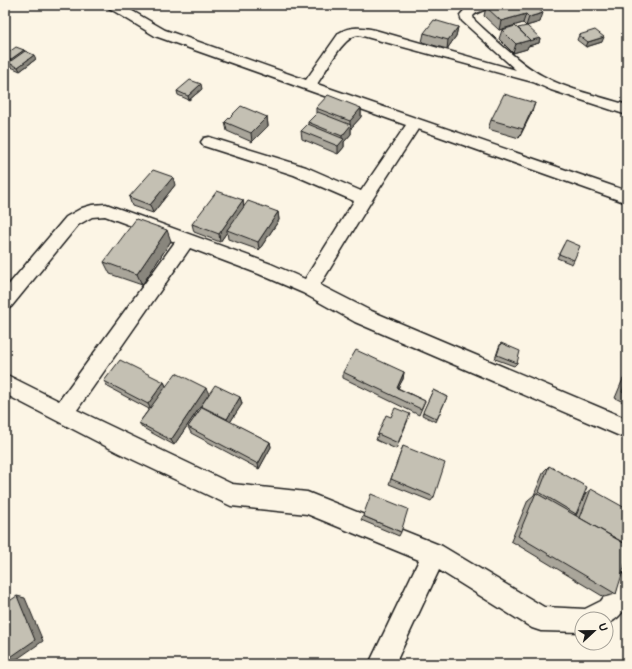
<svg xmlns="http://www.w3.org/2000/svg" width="632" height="669" font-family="'Balsamiq Sans',sans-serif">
<rect width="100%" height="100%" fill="#fcf5e5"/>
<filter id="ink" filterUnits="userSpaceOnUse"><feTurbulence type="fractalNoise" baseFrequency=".025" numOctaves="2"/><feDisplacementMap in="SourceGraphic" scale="8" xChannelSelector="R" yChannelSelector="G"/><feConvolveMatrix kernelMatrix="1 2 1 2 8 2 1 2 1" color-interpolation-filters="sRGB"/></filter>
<g filter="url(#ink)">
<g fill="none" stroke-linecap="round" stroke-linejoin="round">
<g stroke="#1c1c1c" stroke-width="3">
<path id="minor" d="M107 5H122L165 30 306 80 339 33C350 26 362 27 375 30L516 70 462 21 460 15 468 6 492 5C488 11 478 10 473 16L474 20C493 37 520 64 543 76 568 90 599 96 627 105V115L551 90 533 82 359 35C343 35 326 72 317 84L627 191V203L418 129 370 203 320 285 369 310 627 419V439L355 322 303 293 259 274 190 248 77 410 232 484 307 492 442 546 544 607 585 609 601 601 619 576 627 572C627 598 632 612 606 625V619H582V632L541 631 532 628 439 570 395 664H369L419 560 307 514 231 506 119 453 5 394V374L59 401 175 242 105 216 92 217 78 225 11 307 5 310V289L66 217 82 208 92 205 106 204 271 264 305 279 354 201 294 175 204 146 201 142 204 138 209 137 306 167 361 191 406 125 155 36 109 8Z"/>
</g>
<use href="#minor" fill="#fcf5e5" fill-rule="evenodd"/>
</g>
<g fill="#a9a59a" stroke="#1c1c1c">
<polygon points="534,5 540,22 526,26 523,23 499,30 484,16 486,7"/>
<polygon points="458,27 456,36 447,49 422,42 424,33"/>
<polygon points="502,30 540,38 539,43 528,46 527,49 513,53 499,39"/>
<polygon points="579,35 602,42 586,47 577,40"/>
<polygon points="24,50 25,51 36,59 20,71 11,67 10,66 9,67 5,65 5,55"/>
<polygon points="202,89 189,100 178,95 177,91"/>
<polygon points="316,108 361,108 361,117 351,128 351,134 344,142 344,147 338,154 302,139 301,131 308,124 308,122 316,114"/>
<polygon points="532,112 519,138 488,129 491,120"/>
<polygon points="267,117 268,126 252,142 227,131 225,122"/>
<polygon points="175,185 153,213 132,206 129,197"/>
<polygon points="243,200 244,207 278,212 279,220 259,250 228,239 227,232 220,242 194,232 192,224"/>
<polygon points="171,241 142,285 110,274 104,262"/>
<polygon points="564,244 574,260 572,264 557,258"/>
<polygon points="501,343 517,363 514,366 495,359 499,347"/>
<polygon points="343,372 404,372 403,379 398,388 425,401 419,415 343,378"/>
<polygon points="627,375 627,404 615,398 623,379"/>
<polygon points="104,381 164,382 166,386 209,394 174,445 143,428 139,423 149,409 108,387"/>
<polygon points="433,390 447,397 436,422 422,415"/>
<polygon points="240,397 242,404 230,422 270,442 271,447 259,469 191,433 188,427 202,407 201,406"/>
<polygon points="391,417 408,420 396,449 376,440 378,434"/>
<polygon points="403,446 434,497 431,501 389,484"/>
<polygon points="549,466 576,514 574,515 576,516 585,494 591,489 626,544 616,594 604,597 511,541 528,500 534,495 544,471"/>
<polygon points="363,516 401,532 399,536 361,520"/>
</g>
<g fill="#89867d" stroke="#1c1c1c">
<polygon points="543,13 540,22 526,26 529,17"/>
<polygon points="526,14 523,23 499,30 501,21"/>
<polygon points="458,27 456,36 447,49 448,40"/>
<polygon points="604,37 602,42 586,47 588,42"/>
<polygon points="540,38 539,43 528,46 527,49 513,53 516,44 530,40"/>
<polygon points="24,50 26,55 8,63 10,66 9,67 7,62"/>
<polygon points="34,55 36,59 20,71 18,67"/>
<polygon points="201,84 202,89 189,100 188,96"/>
<polygon points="535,103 532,112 519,138 523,129"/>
<polygon points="361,108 361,117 351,128 351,134 344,142 344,147 338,154 338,146 342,141 342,136 350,126 350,121"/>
<polygon points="267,117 268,126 252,142 251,133"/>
<polygon points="173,177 175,185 153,213 150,205"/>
<polygon points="243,200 244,209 227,230 227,232 220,242 219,234"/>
<polygon points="278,212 279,220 259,250 258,242"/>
<polygon points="167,230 171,241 142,285 137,274"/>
<polygon points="404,372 403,379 395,394 397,388"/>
<polygon points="164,382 167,388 151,410 148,404"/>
<polygon points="206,388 209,394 174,445 171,440"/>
<polygon points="240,397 242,404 229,424 227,419"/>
<polygon points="270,442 271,447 259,469 258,464"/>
<polygon points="17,596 25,598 43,641 10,664 5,664 5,661"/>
</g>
<g fill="#c4c0b3" stroke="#1c1c1c">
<polygon points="493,5 534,5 543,13 529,17 526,14 501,21 486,7"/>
<polygon points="434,20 458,27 448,40 424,33"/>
<polygon points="515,26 530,40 516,44 502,30"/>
<polygon points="527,26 540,38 529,41 530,40 518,28"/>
<polygon points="595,30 604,37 588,42 579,35"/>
<polygon points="16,47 24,50 7,62 5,61 5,55"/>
<polygon points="25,51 34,55 18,67 8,63"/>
<polygon points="190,80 201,84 188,96 177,91"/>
<polygon points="504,94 535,103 523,129 491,120"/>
<polygon points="328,95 361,108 350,121 316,108"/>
<polygon points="241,106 267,117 251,133 225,122"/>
<polygon points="318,112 351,125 342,136 308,122"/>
<polygon points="308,124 344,139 338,146 301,131"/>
<polygon points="153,170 173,177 150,205 129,197"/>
<polygon points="217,191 243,200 219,234 192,224"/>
<polygon points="248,201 278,212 258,242 227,230"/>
<polygon points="136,219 167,230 137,274 104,262"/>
<polygon points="566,240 580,246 574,260 559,254"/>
<polygon points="501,343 520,351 517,363 497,355"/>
<polygon points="356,350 404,372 397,388 425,401 421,409 343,372"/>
<polygon points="120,360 164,382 148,404 104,381"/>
<polygon points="176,373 206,388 171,440 139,423"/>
<polygon points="627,379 627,395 622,392"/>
<polygon points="215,385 240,397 227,419 201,406"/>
<polygon points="433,390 447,397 437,419 423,412"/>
<polygon points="202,407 270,442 258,464 188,427"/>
<polygon points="395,408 410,414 398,443 378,434 386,415 391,417"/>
<polygon points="403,446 445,463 434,497 391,479"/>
<polygon points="549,466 587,487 576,514 539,492"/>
<polygon points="591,489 627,509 627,540 626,544 580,518"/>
<polygon points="536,493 627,545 627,558 616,594 518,536"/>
<polygon points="371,494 408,509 401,532 363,516"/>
<polygon points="17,596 35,640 5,661 5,604"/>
</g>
</g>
<rect width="632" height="669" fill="none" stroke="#fcf5e5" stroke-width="20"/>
<rect x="10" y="10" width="612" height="649" fill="none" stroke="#1c1c1c" stroke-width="1.5" filter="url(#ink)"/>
<g transform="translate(594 631) rotate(68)"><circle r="19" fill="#fcf5e5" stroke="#a29e95"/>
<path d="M0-3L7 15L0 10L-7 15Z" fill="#1c1c1c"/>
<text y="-6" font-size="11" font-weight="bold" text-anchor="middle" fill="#1c1c1c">U</text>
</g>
</svg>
